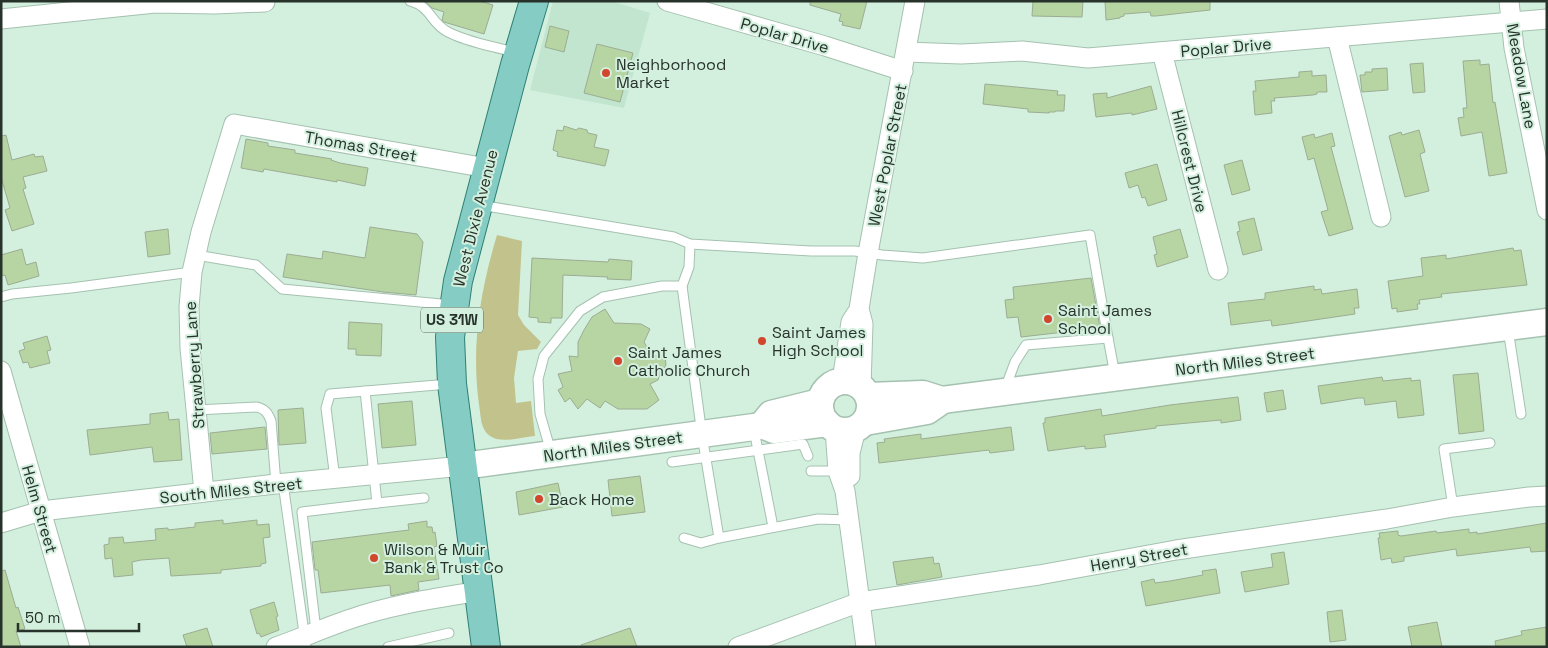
<svg xmlns="http://www.w3.org/2000/svg" width="1548" height="648" font-family="'Space Grotesk',sans-serif">
<rect width="100%" height="100%" fill="#d3f0de"/>
<polygon fill="#c2e5d0" points="553,1 611,1 650,13 624,108 530,90"/>
<path fill="#c2c28c" d="M497 235 522 241 518 315 524 325 541 342 537 349 518 351 514 378 516 403 531 401 535 436C522 437 501 444 490 436 480 429 481 415 479 405 471 345 480 292 497 235Z"/>
<g fill="#b7d5a3" stroke="#9cac93">
<polygon points="425,1 480,1 493,5 484,34 444,22 442,20 444,12 432,8"/>
<polygon points="810,1 867,1 860,29 842,25 843,22 839,21 841,14 810,5"/>
<polygon points="1033,1 1083,1 1082,17 1032,16"/>
<polygon points="1105,1 1210,1 1210,10 1156,16 1151,16 1150,12 1124,14 1124,16 1120,17 1120,18 1106,20"/>
<polygon points="550,26 569,31 564,52 545,47"/>
<polygon points="597,44 633,53 620,102 584,93"/>
<polygon points="1480,60 1480,65 1489,64 1493,103 1495,102 1507,173 1489,176 1482,132 1461,136 1458,118 1464,117 1463,108 1467,108 1463,61"/>
<polygon points="1423,63 1425,92 1413,93 1410,64"/>
<polygon points="1387,68 1388,90 1362,92 1360,75 1365,75 1365,72 1372,72 1372,69"/>
<polygon points="1312,71 1312,76 1326,75 1327,92 1317,92 1317,94 1313,95 1274,98 1275,101 1271,101 1272,113 1255,115 1253,91 1256,91 1255,81 1299,77 1299,72"/>
<polygon points="985,84 1058,91 1057,95 1065,95 1064,111 1055,111 1055,112 1049,112 1049,113 1028,112 1028,109 983,104"/>
<polygon points="1151,86 1157,109 1132,115 1132,113 1096,117 1093,94 1107,93 1107,98"/>
<polygon points="564,126 576,130 579,128 587,130 588,133 597,135 594,147 609,150 605,166 557,156 558,152 553,150 557,130 563,131"/>
<polygon points="1419,130 1425,152 1420,154 1429,191 1405,197 1389,136 1401,132 1402,135"/>
<polygon points="1332,133 1335,146 1331,147 1353,229 1329,236 1321,212 1328,210 1314,158 1308,160 1302,137 1314,134 1315,138"/>
<polygon points="6,135 12,160 34,154 35,157 43,156 47,171 23,177 26,188 23,189 34,224 12,231 5,210 10,208 1,177 1,136"/>
<polygon points="246,139 268,143 268,146 295,150 295,153 332,159 331,160 340,163 368,168 365,186 337,180 337,182 264,169 263,172 241,168"/>
<polygon points="1242,160 1250,190 1232,195 1224,165"/>
<polygon points="1157,164 1167,200 1148,206 1145,197 1142,198 1138,185 1129,188 1125,173"/>
<polygon points="1254,218 1262,250 1243,255 1237,232 1240,231 1238,222"/>
<polygon points="370,227 417,234 423,242 416,295 383,292 283,277 287,254 322,259 323,251 365,258"/>
<polygon points="168,229 170,254 148,257 145,232"/>
<polygon points="1180,229 1188,257 1157,267 1154,255 1157,254 1153,237"/>
<polygon points="1513,248 1514,251 1521,250 1527,285 1441,294 1442,297 1419,300 1420,304 1417,304 1418,309 1397,312 1397,308 1392,309 1388,281 1423,276 1421,258 1446,255 1446,259"/>
<polygon points="22,249 26,265 36,262 39,276 8,285 5,275 1,276 1,255"/>
<polygon points="532,258 608,262 609,259 632,261 631,280 607,279 608,277 563,275 562,318 551,318 551,323 538,322 538,318 529,317"/>
<polygon points="1091,278 1100,328 1021,337 1018,317 1007,318 1005,300 1014,299 1013,287"/>
<polygon points="1314,286 1314,290 1321,289 1322,294 1357,289 1359,308 1354,308 1355,314 1287,324 1272,326 1271,320 1231,325 1228,303 1265,299 1265,293"/>
<polygon points="605,309 614,323 641,324 650,329 644,342 652,356 665,355 666,365 660,374 658,380 650,384 659,400 647,409 618,409 605,401 600,408 587,399 578,409 570,398 565,402 558,390 563,387 558,374 572,371 569,356 578,357 578,342 584,330 592,317"/>
<polygon points="349,322 382,324 381,356 356,355 356,349 348,349"/>
<polygon points="47,336 51,350 47,351 50,363 30,368 28,362 23,363 19,351 25,349 23,343"/>
<polygon points="1478,373 1484,431 1459,434 1453,375"/>
<polygon points="1382,377 1383,381 1411,378 1411,381 1420,380 1424,415 1398,418 1396,401 1365,405 1364,398 1358,398 1321,404 1318,386"/>
<polygon points="1283,390 1286,409 1267,412 1264,393"/>
<polygon points="1238,397 1241,420 1221,423 1221,420 1156,426 1156,428 1104,435 1106,447 1085,449 1085,446 1048,451 1043,423 1045,423 1045,418 1101,409 1102,416 1170,405"/>
<polygon points="412,401 416,445 382,448 378,404"/>
<polygon points="303,408 306,443 279,445 278,410"/>
<polygon points="168,412 169,420 179,419 182,460 154,462 152,447 90,455 87,430 150,424 150,414"/>
<polygon points="265,427 267,449 212,454 210,433"/>
<polygon points="1011,427 1014,450 990,453 989,450 879,463 877,443 885,442 884,439 921,434 921,439"/>
<polygon points="640,476 645,512 612,516 608,480"/>
<polygon points="558,483 563,507 519,515 516,492"/>
<polygon points="223,520 223,524 257,520 257,525 269,524 270,537 263,538 266,563 261,564 261,566 221,570 221,573 171,576 169,558 141,560 132,562 133,575 114,577 112,558 105,559 104,545 109,544 109,538 123,537 124,543 156,540 155,529 168,528 168,530 195,527 195,523"/>
<polygon points="427,521 427,527 432,527 433,533 435,532 437,546 434,547 439,579 418,582 419,590 391,596 390,585 321,593 318,570 315,570 312,542 409,530 408,524"/>
<polygon points="1547,523 1547,551 1531,552 1530,547 1457,556 1456,549 1404,557 1404,561 1392,563 1391,558 1381,560 1378,538 1380,538 1379,533 1398,531 1398,535 1401,536 1436,531 1437,533 1469,529 1469,533 1477,532 1477,534"/>
<polygon points="1284,552 1289,584 1245,592 1241,572 1273,567 1271,554"/>
<polygon points="933,557 934,564 939,563 942,577 897,585 893,562"/>
<polygon points="1216,569 1220,593 1146,606 1141,582 1154,579 1155,583 1170,581 1203,575 1202,571"/>
<polygon points="5,570 16,608 18,607 25,629 16,631 21,647 1,647 1,571"/>
<polygon points="274,602 278,616 276,617 279,630 261,637 259,633 257,634 250,610"/>
<polygon points="1342,610 1346,640 1330,642 1327,612"/>
<polygon points="1437,622 1442,647 1412,647 1408,627"/>
<polygon points="1547,627 1547,647 1496,647 1495,641 1522,635 1521,631"/>
<polygon points="207,628 213,647 187,647 183,635"/>
<polygon points="630,628 637,647 581,647 581,645"/>
</g>
<g fill="none" stroke-linecap="round" stroke-linejoin="round">
<g stroke="#a5c1b0" stroke-width="11">
<g id="service">
<path d="M410 1C432 7 430 23 448 32 469 43 494 46 516 53"/>
<polyline points="480,205 674,237 690,244 811,251 855,251 882,255 923,258 1090,235 1108,338 1026,345 1015,362 1005,389"/>
<polyline points="196,255 256,265 282,289 452,305"/>
<polyline points="682,286 702,435 719,538"/>
<polyline points="1,297 12,294 71,288 192,272"/>
<polyline points="1508,329 1521,414"/>
<polyline points="1108,338 1115,375"/>
<path d="M196 410 257 407C265 409 268 413 271 421L276 484"/>
<polyline points="754,430 773,527"/>
<polyline points="551,452 540,414 538,379 544,356 580,311 603,297 662,286 682,286 689,267 690,244"/>
<polyline points="672,462 803,444 808,456"/>
<polyline points="811,471 838,471"/>
<polyline points="335,479 326,408 330,394 449,384"/>
<polyline points="283,483 306,647"/>
<polyline points="377,503 424,498"/>
<polyline points="1453,507 1444,449 1490,443"/>
<polyline points="684,538 701,543 719,538 818,519 849,520"/>
<polyline points="316,631 302,512 377,503 365,391"/>
<polyline points="388,647 449,633"/>
</g>
</g>
<g stroke="#a5c1b0" stroke-width="21">
<g id="minor">
<polyline points="667,1 825,46 903,71"/>
<polyline points="1509,1 1514,48 1547,210"/>
<polyline points="1,19 155,3 215,4 265,2"/>
<polyline points="1337,37 1381,217"/>
<polyline points="906,52 961,54 1022,51 1088,58 1547,19"/>
<polyline points="1162,52 1218,270"/>
<polyline points="1,371 80,647"/>
<polyline points="842,381 851,322 856,314"/>
<polyline points="861,387 863,324 859,309 868,253 915,1"/>
<polyline points="835,429 838,471 845,491 866,647"/>
<polyline points="850,476 850,453 856,429"/>
<polyline points="204,492 190,348 189,307 192,272 201,232 234,124 487,168"/>
<polyline points="1,523 41,511 276,484 463,466"/>
<path d="M276 647C307 636 335 623 366 614 403 603 442 597 479 591"/>
<polyline points="738,647 860,602 1039,575 1176,550 1387,519 1453,507 1529,497 1547,496"/>
</g>
</g>
<g stroke="#a5c1b0" stroke-width="29">
<g id="secondary">
<circle cx="845" cy="406" r="25"/>
<polyline points="868,396 923,394 942,400 1547,322"/>
<polyline points="865,422 927,411 940,402"/>
<polyline points="762,425 774,430 827,423"/>
<polyline points="463,466 754,427 762,425 771,414 820,402"/>
</g>
</g>
<g stroke="#2f8074" stroke-width="30">
<polyline id="primary" points="486,647 452,384 450,337 458,281 515,65 534,1"/>
</g>
<use href="#service" stroke="#fff" stroke-width="9"/>
<use href="#minor" stroke="#fff" stroke-width="19"/>
<use href="#secondary" stroke="#fff" stroke-width="26"/>
<use href="#primary" stroke="#85ccc4" stroke-width="28"/>
</g>
<g fill="#d1462d" stroke="#d3f0de" stroke-width="2">
<circle cx="606" cy="73" r="5"/>
<circle cx="1048" cy="319" r="5"/>
<circle cx="762" cy="341" r="5"/>
<circle cx="618" cy="361" r="5"/>
<circle cx="539" cy="499" r="5"/>
<circle cx="374" cy="558" r="5"/>
</g>
<g text-anchor="middle" stroke-width="4" stroke-linejoin="round" paint-order="stroke">
<rect fill="#d3f0de" stroke="#5b6b61" stroke-width="1" x="421" y="307.5" width="62" height="25" rx="4"/>
<g font-size="15" font-weight="bold" fill="#27322b">
<text x="452" y="325">US 31W</text>
</g>
<g font-size="16" fill="#27322b" stroke="#d3f0de">
<text transform="translate(785 35) rotate(16)" y="6">Poplar Drive</text>
<text transform="translate(1226 47) rotate(-5)" y="6">Poplar Drive</text>
<text transform="translate(1522 76) rotate(80)" y="6">Meadow Lane</text>
<text transform="translate(361 146) rotate(10)" y="6">Thomas Street</text>
<text transform="translate(887 155) rotate(-79)" y="6">West Poplar Street</text>
<text transform="translate(1190 161) rotate(76)" y="6">Hillcrest Drive</text>
<text transform="translate(475 218) rotate(-76)" y="6">West Dixie Avenue</text>
<text transform="translate(1245 361) rotate(-7)" y="6">North Miles Street</text>
<text transform="translate(194 365) rotate(-94)" y="6">Strawberry Lane</text>
<text transform="translate(613 446) rotate(-8)" y="6">North Miles Street</text>
<text transform="translate(231 490) rotate(-6)" y="6">South Miles Street</text>
<text transform="translate(40 509) rotate(74)" y="6">Helm Street</text>
<text transform="translate(1139 557) rotate(-10)" y="6">Henry Street</text>
</g>
<g font-size="16" fill="#27322b" stroke="#d3f0de" text-anchor="start">
<text x="616" y="70">Neighborhood<tspan x="616" dy="18">Market</tspan></text>
<text x="1058" y="316">Saint James<tspan x="1058" dy="18">School</tspan></text>
<text x="772" y="338">Saint James<tspan x="772" dy="18">High School</tspan></text>
<text x="628" y="358">Saint James<tspan x="628" dy="18">Catholic Church</tspan></text>
<text x="549" y="505">Back Home</text>
<text x="384" y="555">Wilson &amp; Muir<tspan x="384" dy="18">Bank &amp; Trust Co</tspan></text>
</g>
</g>
<rect width="1548" height="648" fill="none" stroke="#27322b" stroke-width="5"/>
<path d="M18 623v8h121v-8" fill="none" stroke="#27322b" stroke-width="2.5"/>
<text x="25" y="623" font-size="15" fill="#27322b" stroke="#d3f0de" stroke-width="4" paint-order="stroke">50 m</text>
</svg>
